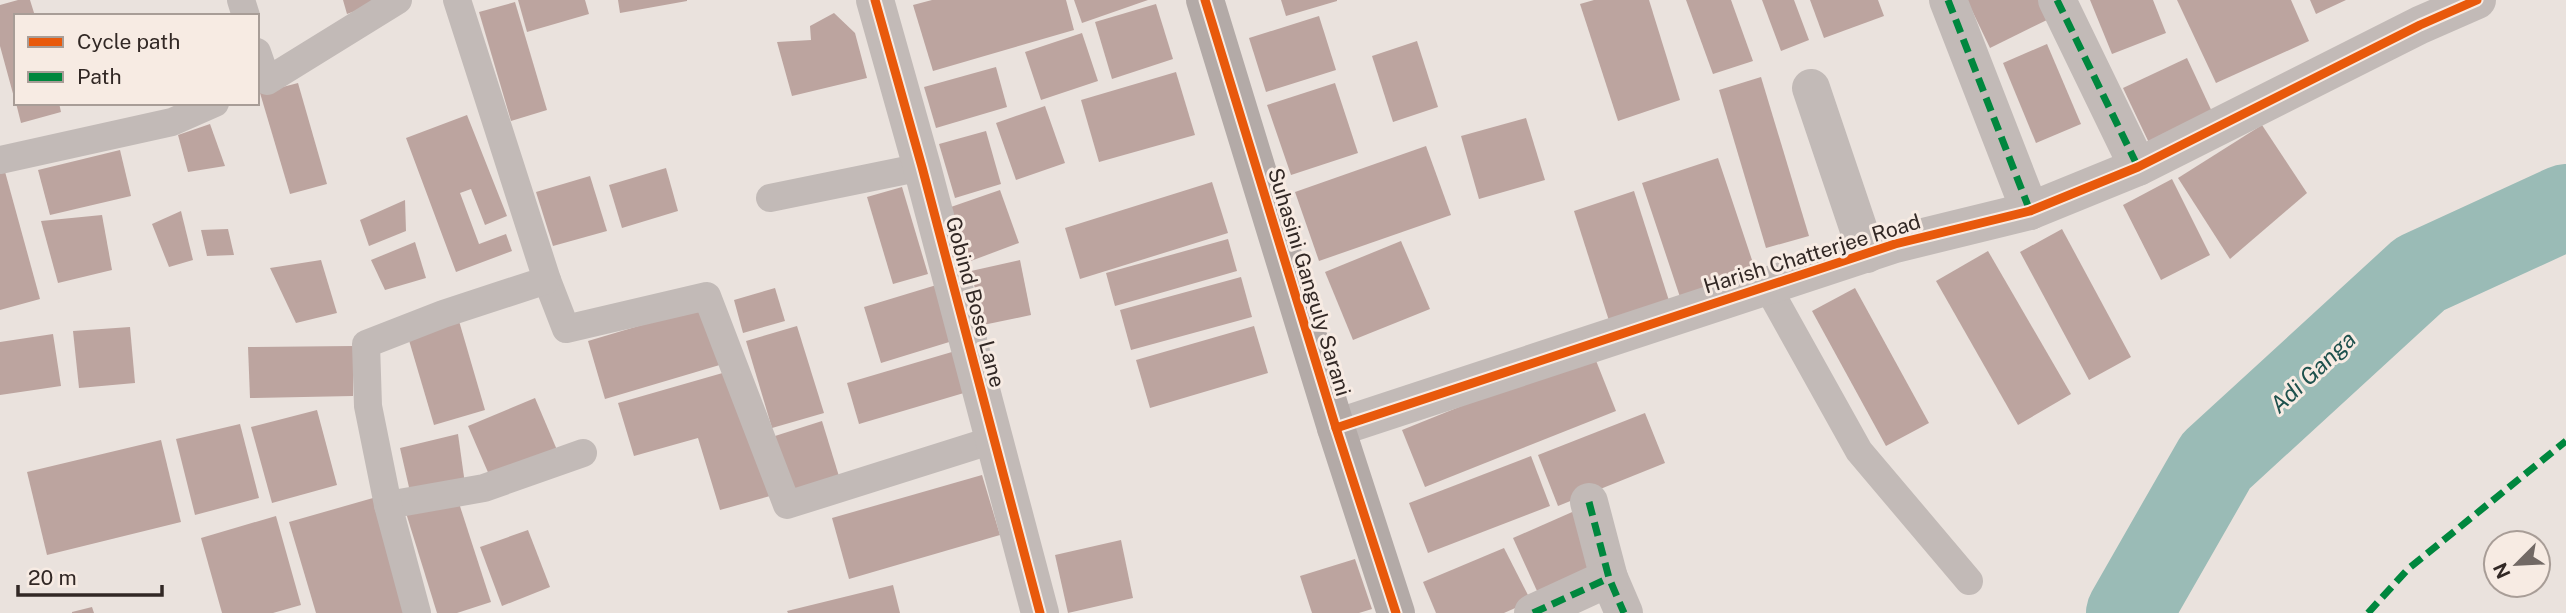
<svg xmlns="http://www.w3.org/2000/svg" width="2566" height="613" font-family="'Public Sans',sans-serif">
<rect width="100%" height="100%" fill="#eae2dd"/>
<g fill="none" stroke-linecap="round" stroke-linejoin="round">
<polyline stroke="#9abbb6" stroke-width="86" points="2129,613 2216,461 2420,274 2566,207"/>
</g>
<g fill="#bca49f">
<polygon points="18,0 30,0 35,16 16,16 15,101 0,46 0,5"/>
<polygon points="343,0 385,0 347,14"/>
<polygon points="518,0 585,0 589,14 527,32"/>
<polygon points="618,0 687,0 687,1 620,13"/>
<polygon points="932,0 1066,0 1074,30 933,71 913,5"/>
<polygon points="1074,0 1148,0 1082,23"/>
<polygon points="1281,0 1337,0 1337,1 1286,16"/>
<polygon points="1594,0 1649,0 1680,100 1618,121 1580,4"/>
<polygon points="1686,0 1731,0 1753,61 1713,74"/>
<polygon points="1762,0 1794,0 1809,40 1781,51"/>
<polygon points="1810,0 1878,0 1884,16 1824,38"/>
<polygon points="1967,0 2040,0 2049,19 1990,48"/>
<polygon points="2090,0 2153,0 2166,33 2112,54"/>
<polygon points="2177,0 2291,0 2309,41 2216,83"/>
<polygon points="2310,0 2346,0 2316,14"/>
<polygon points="515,2 547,110 511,121 479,12"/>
<polygon points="1156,4 1173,59 1112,79 1095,22"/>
<polygon points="834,13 855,33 867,78 792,96 777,42 811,40 810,26"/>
<polygon points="1319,16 1336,70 1266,92 1249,38"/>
<polygon points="1082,33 1098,81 1041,100 1025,52"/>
<polygon points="1417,41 1438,107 1393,122 1372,56"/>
<polygon points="2047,44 2081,124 2036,143 2003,63"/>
<polygon points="2187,58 2214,116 2151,147 2123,88"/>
<polygon points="996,67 1007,107 936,128 924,87"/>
<polygon points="1176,72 1195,135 1099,162 1081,100"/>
<polygon points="1761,77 1809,236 1766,248 1719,90"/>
<polygon points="298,83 327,184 290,194 260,93"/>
<polygon points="1335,83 1358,153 1291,175 1267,105"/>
<polygon points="16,103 59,103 61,112 21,123"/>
<polygon points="1045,106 1065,163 1016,180 996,123"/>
<polygon points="467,115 507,216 485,225 471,189 460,193 479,244 506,234 512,251 456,272 406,138"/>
<polygon points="1526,118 1545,180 1479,199 1461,136"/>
<polygon points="210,124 225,166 188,172 178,135"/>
<polygon points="2262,125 2307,193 2230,259 2178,178"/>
<polygon points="986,131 1001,184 955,198 939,144"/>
<polygon points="1426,146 1451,215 1319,261 1295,192"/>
<polygon points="120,150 131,196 50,215 38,170"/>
<polygon points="1718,158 1759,281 1683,306 1642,183"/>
<polygon points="4,168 40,299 0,310 0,169"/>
<polygon points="666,168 678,211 622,228 609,185"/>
<polygon points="590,176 607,231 553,246 536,192"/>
<polygon points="2172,179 2210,255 2161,280 2123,205"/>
<polygon points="1212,182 1228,233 1080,279 1065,228"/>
<polygon points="902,187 928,274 893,284 867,197"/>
<polygon points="1000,190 1019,243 968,262 948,208"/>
<polygon points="1634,191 1671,307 1611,327 1574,211"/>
<polygon points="405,200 406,231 369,246 360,220"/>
<polygon points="181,211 193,260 169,267 152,224"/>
<polygon points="102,215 112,270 58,283 41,221"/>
<polygon points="228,229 234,255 207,256 201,230"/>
<polygon points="2062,229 2131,357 2089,380 2020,252"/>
<polygon points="1228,239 1237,271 1115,306 1106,273"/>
<polygon points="1401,241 1430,309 1353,340 1325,272"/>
<polygon points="415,242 426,278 385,290 371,260"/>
<polygon points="1988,251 2071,394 2018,425 1936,281"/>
<polygon points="321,260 337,313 296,323 270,268"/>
<polygon points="1020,260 1031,315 983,325 971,271"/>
<polygon points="1241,277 1252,317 1131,350 1120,310"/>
<polygon points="943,283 959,339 881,363 864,307"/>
<polygon points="775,288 785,321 743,333 734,300"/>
<polygon points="1855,288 1929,423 1886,446 1812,311"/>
<polygon points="706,306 723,364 605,399 588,341"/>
<polygon points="459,321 485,410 434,425 408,337"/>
<polygon points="797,326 824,413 772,428 746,341"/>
<polygon points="1254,326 1268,373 1150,408 1136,360"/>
<polygon points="130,327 135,383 79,388 73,331"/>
<polygon points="53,334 61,386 0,395 0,342"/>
<polygon points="353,346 353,396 250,398 248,347"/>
<polygon points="962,349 974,390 859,424 847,383"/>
<polygon points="1593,353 1616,411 1425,487 1402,430"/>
<polygon points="733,370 770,496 720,510 698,438 634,456 618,403"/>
<polygon points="535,398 557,450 490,477 468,426"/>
<polygon points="317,410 337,485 272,503 251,427"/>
<polygon points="1645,413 1665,463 1558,506 1538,455"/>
<polygon points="822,421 842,486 794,500 775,436"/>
<polygon points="240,424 259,498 195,515 176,439"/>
<polygon points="458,434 465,484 411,496 400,448"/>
<polygon points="161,440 181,522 47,555 27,472"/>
<polygon points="1531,456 1550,506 1428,553 1409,503"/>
<polygon points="982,475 1000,535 849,579 832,518"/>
<polygon points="457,497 491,602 457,613 437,613 406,513"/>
<polygon points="373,498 408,613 316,613 289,522"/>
<polygon points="1579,509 1603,562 1537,591 1513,538"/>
<polygon points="276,516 301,605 273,613 222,613 201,538"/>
<polygon points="528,530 550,587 502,606 480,547"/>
<polygon points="1121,540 1133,598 1068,613 1055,555"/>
<polygon points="1504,548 1531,601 1504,613 1436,613 1423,582"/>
<polygon points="1355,559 1372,609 1359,613 1312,613 1300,576"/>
<polygon points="893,585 900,613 788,613 787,611"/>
<polygon points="92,607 94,613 72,613 72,612"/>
</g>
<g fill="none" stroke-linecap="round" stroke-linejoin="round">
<g stroke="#c2bab7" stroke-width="28">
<polyline points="241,0 246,16"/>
<polyline points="257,52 267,81 398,0"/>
<polyline points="0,160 172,122 215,103"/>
<polyline points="770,198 922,167"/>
<polyline points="547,280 566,329 707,296 787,505 993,440"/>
<polyline points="1767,286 1859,451 1969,581"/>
<polyline points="388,505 484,488 583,453"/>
<polyline points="417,613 388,505 368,406 366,344 443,314 547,280 457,0"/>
</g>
<g stroke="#c2bab7" stroke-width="38">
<polyline points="875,0 922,167 1040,613"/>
<polyline points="1948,0 2030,211"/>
<polyline points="2057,0 2138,167"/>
<polyline points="1811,88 1867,254"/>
<polyline points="1336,428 1895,244 2030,211 2138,167 2420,25 2477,0"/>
<polyline points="1589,502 1609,578 1624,613"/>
<polyline points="1533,613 1609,578"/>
</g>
<polyline stroke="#b3aaa7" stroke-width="38" points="1205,0 1336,428 1396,613"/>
<g stroke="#00873e" stroke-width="7" stroke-dasharray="14 7" stroke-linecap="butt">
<polyline points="1948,0 2030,211"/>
<polyline points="2057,0 2138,167"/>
<polyline points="1589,502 1609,578 1624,613"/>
<polyline points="1533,613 1609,578"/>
<polyline points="2368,613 2408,569 2566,441"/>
</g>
<g stroke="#f7ebe3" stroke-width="13">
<g id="cycleway">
<polyline points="875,0 922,167 1040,613"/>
<polyline points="1205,0 1336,428 1396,613"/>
<polyline points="1336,428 1895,244 2030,211 2138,167 2420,25 2477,0"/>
</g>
</g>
<use href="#cycleway" stroke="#e8590c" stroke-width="9"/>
</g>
<g text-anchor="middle" stroke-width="6" stroke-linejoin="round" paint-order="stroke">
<g font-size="21" fill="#322825" stroke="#f7ebe3">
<text transform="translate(1812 254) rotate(-17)" y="7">Harish Chatterjee Road</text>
<text transform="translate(1309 282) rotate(73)" y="7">Suhasini Ganguly Sarani</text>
<text transform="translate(975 302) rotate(75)" y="7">Gobind Bose Lane</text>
</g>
<g font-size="23" font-style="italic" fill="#1e514d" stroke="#f7ebe3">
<text transform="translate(2313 372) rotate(-43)" y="8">Adi Ganga</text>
</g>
</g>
<rect x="14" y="14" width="245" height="91" fill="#f7ebe3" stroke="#a89d97" stroke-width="2"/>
<rect x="28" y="37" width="35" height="10" fill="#e8590c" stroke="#a89d97" stroke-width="2"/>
<text x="77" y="49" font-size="21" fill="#322825">Cycle path</text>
<rect x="28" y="72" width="35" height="10" fill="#00873e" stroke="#a89d97" stroke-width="2"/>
<text x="77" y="84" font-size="21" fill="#322825">Path</text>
<g transform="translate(2517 564) rotate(246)"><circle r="33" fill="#f7ebe3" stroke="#a89d97" stroke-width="2"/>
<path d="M0-5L12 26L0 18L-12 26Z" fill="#726965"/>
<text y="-10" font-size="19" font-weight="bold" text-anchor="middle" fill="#322825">N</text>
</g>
<path d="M18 585v10h144v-10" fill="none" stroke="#322825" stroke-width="3.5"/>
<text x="28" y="585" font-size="21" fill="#322825" stroke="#f7ebe3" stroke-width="5" paint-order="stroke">20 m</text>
</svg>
